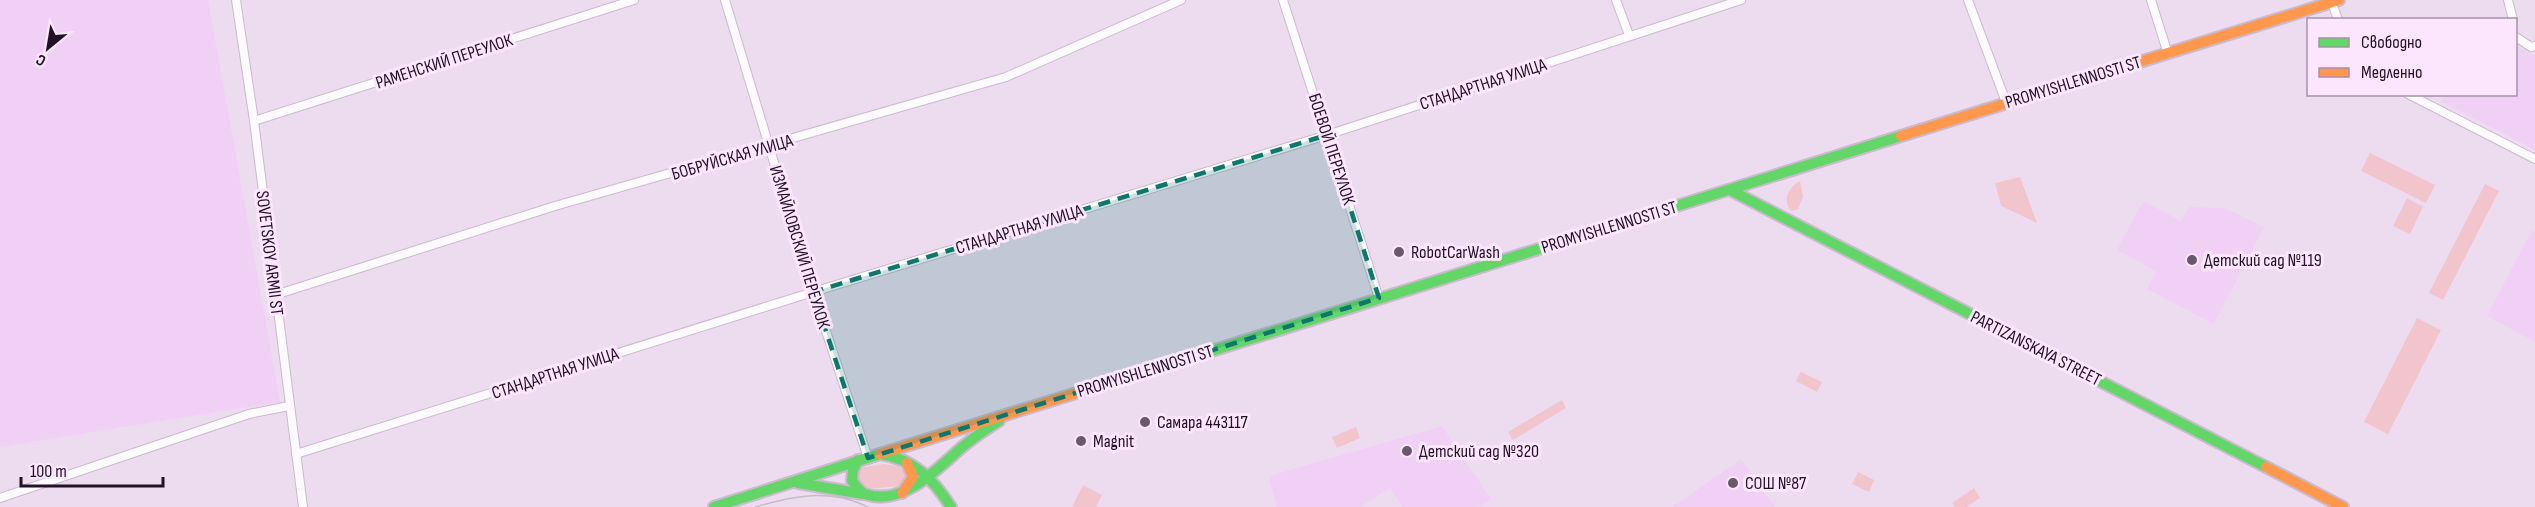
<svg xmlns="http://www.w3.org/2000/svg" width="2535" height="507" font-family="'Sofia Sans Condensed',sans-serif">
<rect width="100%" height="100%" fill="#eddcf0"/>
<g fill="#f1d0f6">
<polygon points="0,0 208,0 280,402 0,447"/>
<polygon points="2516,45 2535,55 2535,150 2441,101 2445,95 2516,94"/>
<polygon points="2143,201 2181,221 2189,207 2225,208 2264,227 2214,324 2147,289 2156,271 2117,250"/>
<polygon points="2532,230 2535,232 2535,342 2487,316"/>
<polygon points="1442,426 1491,499 1479,507 1402,507 1390,488 1360,507 1277,507 1269,476"/>
<polygon points="1741,459 1775,507 1673,507"/>
</g>
<g fill="#f2c4cc">
<polygon points="2370,153 2435,185 2426,203 2361,171"/>
<polygon points="2020,177 2037,223 2001,206 1995,183"/>
<path d="M1800 181 1803 197 1798 209 1791 211C1782 199 1788 188 1800 181Z"/>
<polygon points="2485,184 2499,191 2443,300 2429,293"/>
<polygon points="2407,198 2423,207 2410,234 2393,226"/>
<polygon points="2417,318 2441,330 2388,434 2364,422"/>
<polygon points="1801,372 1822,382 1817,392 1796,381"/>
<polygon points="1562,400 1566,408 1513,440 1508,432"/>
<polygon points="1356,427 1360,438 1337,448 1332,437"/>
<polygon points="884,464 898,466 905,471 905,479 901,486 868,489 856,480 859,468"/>
<polygon points="1858,472 1874,480 1869,492 1852,484"/>
<polygon points="1083,485 1102,495 1096,507 1072,507"/>
<polygon points="1974,488 1980,498 1966,507 1955,507 1952,503"/>
</g>
<g fill="none" stroke-linecap="round" stroke-linejoin="round">
<g stroke="#cbbace" stroke-width="10">
<g id="street">
<polyline points="236,0 254,121 303,507"/>
<polyline points="725,0 813,292 868,458"/>
<polyline points="1283,0 1379,298"/>
<polyline points="1616,0 1629,35"/>
<polyline points="1968,0 2006,102"/>
<polyline points="2151,0 2168,54"/>
<polyline points="2331,0 2338,20"/>
<polyline points="2508,0 2513,20"/>
<polyline points="2516,37 2531,47 2535,46"/>
<polyline points="2408,94 2535,159"/>
<polyline points="254,121 634,0"/>
<polyline points="275,295 555,206 1006,77 1181,0"/>
<polyline points="296,454 813,292 1327,135 1741,0"/>
<polyline points="0,498 249,414 289,406"/>
</g>
</g>
<g stroke="#cbbace" stroke-width="14">
<g id="fast">
<polyline points="1730,190 2266,467"/>
<polyline points="1202,354 1901,136"/>
<path d="M858 460 853 470 852 481C856 485 860 492 865 494 902 507 937 469 961 448 973 438 986 429 999 421"/>
<polyline points="798,483 863,494"/>
<path d="M714 507 880 454C914 459 933 479 951 507"/>
</g>
</g>
<g stroke="#cbbace" stroke-width="14">
<g id="slow">
<polyline points="1901,136 2339,0"/>
<polyline points="880,454 1202,354"/>
<polyline points="2266,467 2343,507"/>
<polyline points="902,493 913,477 907,463"/>
</g>
</g>
<use href="#street" stroke="#fcfafd" stroke-width="8"/>
<use href="#fast" stroke="#63d668" stroke-width="10"/>
<use href="#slow" stroke="#ff974d" stroke-width="10"/>
<path stroke="#c3bec4" stroke-width="1.5" d="M755 507C793 496 830 488 868 507"/>
</g>
<path fill="#0f766e" fill-opacity="0.2" stroke="#0f766e" stroke-width="4.5" stroke-dasharray="12 8" stroke-linejoin="round" d="M1327 135 1379 298 868 458 813 292Z"/>
<g fill="#6a586d" stroke="#fbe6fe" stroke-width="2">
<circle cx="1399" cy="252" r="6"/>
<circle cx="2192" cy="260" r="6"/>
<circle cx="1145" cy="422" r="6"/>
<circle cx="1081" cy="441" r="6"/>
<circle cx="1407" cy="451" r="6"/>
<circle cx="1733" cy="483" r="6"/>
</g>
<g text-anchor="middle" stroke-width="6" stroke-linejoin="round" paint-order="stroke">
<g font-size="18" fill="#231127" stroke="#fbe6fe">
<text transform="translate(444 61) rotate(-18)" y="6">РАМЕНСКИЙ ПЕРЕУЛОК</text>
<text transform="translate(2073 82) rotate(-17)" y="6">PROMYISHLENNOSTI ST</text>
<text transform="translate(1483 84) rotate(-18)" y="6">СТАНДАРТНАЯ УЛИЦА</text>
<text transform="translate(1332 149) rotate(72)" y="6">БОЕВОЙ ПЕРЕУЛОК</text>
<text transform="translate(732 157) rotate(-16)" y="6">БОБРУЙСКАЯ УЛИЦА</text>
<text transform="translate(1609 227) rotate(-17)" y="6">PROMYISHLENNOSTI ST</text>
<text transform="translate(1019 229) rotate(-17)" y="6">СТАНДАРТНАЯ УЛИЦА</text>
<text transform="translate(800 247) rotate(73)" y="6">ИЗМАЙЛОВСКИЙ ПЕРЕУЛОК</text>
<text transform="translate(270 253) rotate(83)" y="6">SOVETSKOY ARMII ST</text>
<text transform="translate(2036 348) rotate(27)" y="6">PARTIZANSKAYA STREET</text>
<text transform="translate(1145 371) rotate(-17)" y="6">PROMYISHLENNOSTI ST</text>
<text transform="translate(555 373) rotate(-18)" y="6">СТАНДАРТНАЯ УЛИЦА</text>
</g>
<g font-size="18" fill="#231127" stroke="#fbe6fe" text-anchor="start">
<text x="1411" y="258">RobotCarWash</text>
<text x="2204" y="266">Детский сад №119</text>
<text x="1157" y="428">Самара 443117</text>
<text x="1093" y="447">Magnit</text>
<text x="1419" y="457">Детский сад №320</text>
<text x="1745" y="489">СОШ №87</text>
</g>
</g>
<rect x="2307" y="18" width="210" height="78" fill="#fbe6fe" stroke="#a591a8" stroke-width="1.5"/>
<rect x="2319" y="38" width="30" height="9" fill="#63d668" stroke="#a591a8" stroke-width="1.5"/>
<text x="2361" y="48" font-size="18" fill="#231127">Свободно</text>
<rect x="2319" y="68" width="30" height="9" fill="#ff974d" stroke="#a591a8" stroke-width="1.5"/>
<text x="2361" y="78" font-size="18" fill="#231127">Медленно</text>
<g transform="translate(48 48) rotate(210)" stroke="#fbe6fe" stroke-width="4.5" paint-order="stroke">
<path d="M0-4.5L10 22L0 15L-10 22Z" fill="#231127"/>
<text y="-9" font-size="16" font-weight="bold" text-anchor="middle" fill="#231127">С</text>
</g>
<path d="M21 477v9h142v-9" fill="none" stroke="#231127" stroke-width="3"/>
<text x="30" y="477" font-size="18" fill="#231127" stroke="#fbe6fe" stroke-width="4.5" paint-order="stroke">100 m</text>
</svg>
